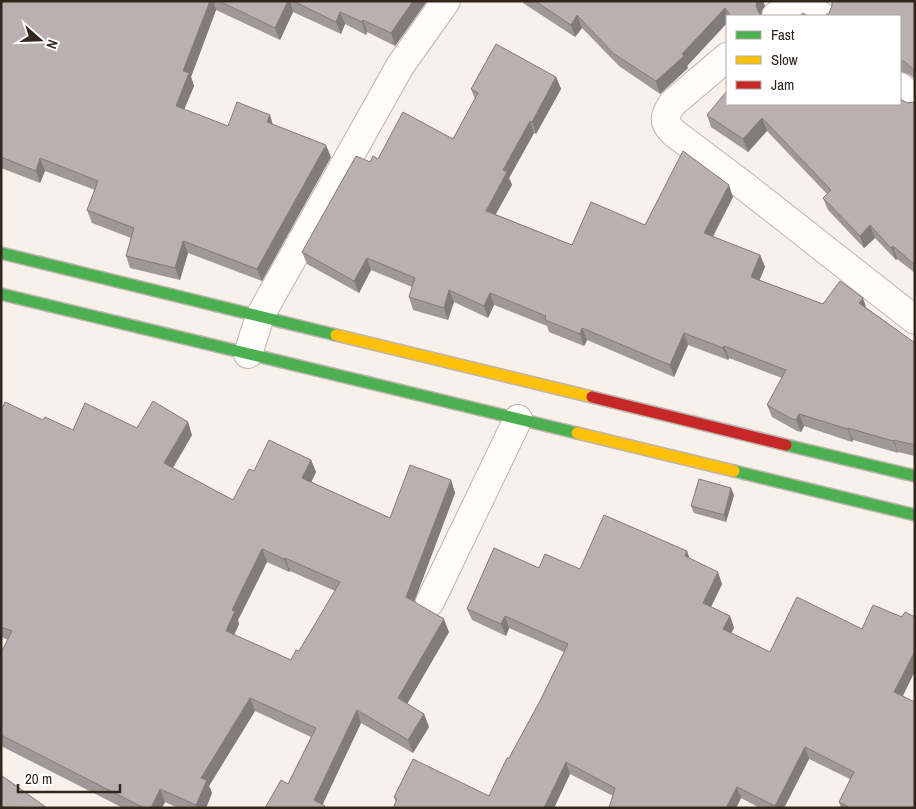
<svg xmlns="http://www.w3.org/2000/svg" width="916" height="809" font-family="'Archivo Narrow',sans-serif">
<rect width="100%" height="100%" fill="#f8f1eb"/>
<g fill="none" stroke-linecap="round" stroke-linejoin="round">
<g stroke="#bdb4ad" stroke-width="30">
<g id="street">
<polyline points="803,1 821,16"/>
<polyline points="776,16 796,1"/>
<path d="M727 57 673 103C664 116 662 122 674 133L747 188 915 320"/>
<polyline points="900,87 915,100"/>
<polyline points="248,354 260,316 400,66 446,1"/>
<polyline points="430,602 518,419"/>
</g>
</g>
<g stroke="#bdb4ad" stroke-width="14">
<g id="fast">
<polyline points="1,253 336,335"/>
<polyline points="1,294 577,433"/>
<polyline points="786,445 915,476"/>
<polyline points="734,471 915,515"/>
</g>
</g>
<g stroke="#bdb4ad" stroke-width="14">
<g id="slow">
<polyline points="336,335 592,397"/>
<polyline points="577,433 734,471"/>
</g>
</g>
<g stroke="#bdb4ad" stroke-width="14">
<polyline id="jam" points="592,397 786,445"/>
</g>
<use href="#street" stroke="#fefdfc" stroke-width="28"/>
<use href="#fast" stroke="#4caf50" stroke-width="11"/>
<use href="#slow" stroke="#ffc107" stroke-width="11"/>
<use href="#jam" stroke="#c62828" stroke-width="11"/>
</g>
<g fill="#a09797" fill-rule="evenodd">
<polygon points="1,1 427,1 395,46 367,32 366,35 345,24 341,34 293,12 280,40 216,10 191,77 194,86 184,110 228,126 273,124 331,157 262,281 188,253 180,280 130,268 126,256 131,238 92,223 87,210 95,190 45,171 40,183 1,168"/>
<polygon points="523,1 763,1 765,6 762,10 761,15 763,16 727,16 727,23 687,66 688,68 660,94 619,66 582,28 575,37 523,3"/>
<polygon points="915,1 915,79 910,75 902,72 900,72 900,16 829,13 832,6"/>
<polygon points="556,77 561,89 536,134 534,133 509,178 512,185 495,214 572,245 645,225 733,197 713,237 760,255 765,267 759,280 823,304 867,308 915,343 915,456 898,452 898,453 853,440 852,442 804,426 801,432 797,431 772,417 767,405 782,378 729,358 728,360 688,345 674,377 587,340 584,346 549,332 547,326 494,305 488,318 454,302 448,320 413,310 409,297 412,287 371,270 359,293 307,264 302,252 370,162 453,139 475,99 471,89"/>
<polygon points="915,102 915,273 897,259 896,260 875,238 864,248 828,210 823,198 827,194 767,131 748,152 711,127 707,115"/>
<path d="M1 406 73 430 137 428 192 435 173 468 233 500 254 471 311 460 316 472 311 482 390 518 451 480 455 493 414 602 449 632 407 704 424 714 429 727 413 753 361 723 322 805 325 806V808H265L288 784 311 737 255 711 209 786 212 793 206 808H178L165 802 162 808H123L1 746V653L8 640 1 637ZM267 562 289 572 290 571 335 591 299 651 291 660 234 635 239 624 238 620Z"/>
<polygon points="734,495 726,522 694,513 691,506"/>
<polygon points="687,551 689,558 722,584 711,607 730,616 734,628 731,633 770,652 862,629 902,617 915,617 915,671 902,696 915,808 841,808 839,802 850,779 809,759 784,808 760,808 741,798 736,808 609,808 613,796 570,774 554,808 396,802 394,797 489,796 540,701 564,652 509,628 506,636 472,620 467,609 539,568 580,569"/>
</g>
<g fill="#827b7b">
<polygon points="210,1 213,1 216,10 191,77 194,86 180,119 176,106 183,71"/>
<polygon points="288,1 290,1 293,12 280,40 275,28"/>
<polygon points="413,1 427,1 395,46 391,33"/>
<polygon points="757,1 763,1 765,6 762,10 761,16 756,6"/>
<polygon points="725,8 728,16 727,23 687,66 688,68 660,94 656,81"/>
<polygon points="340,12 345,24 341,34 336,22"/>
<polygon points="577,15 582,28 575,37 571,25"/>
<polygon points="363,20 367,32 366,35 362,22"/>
<polygon points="556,77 561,89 536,134 532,122"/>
<polygon points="270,115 274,128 267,122"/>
<polygon points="762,118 767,131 748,152 743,139"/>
<polygon points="530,121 534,133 509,178 512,185 491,223 486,211 503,170"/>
<polygon points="326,145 331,157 262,281 257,269"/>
<polygon points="40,158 45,171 40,183 36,171"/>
<polygon points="729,185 733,197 708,245 704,233"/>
<polygon points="870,225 875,238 864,248 860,236"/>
<polygon points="183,241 188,253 180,280 175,268"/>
<polygon points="893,246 897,259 896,260 891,248"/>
<polygon points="760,255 765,267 756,289 751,277"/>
<polygon points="367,258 371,270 359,293 354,281"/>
<polygon points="449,290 454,302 448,320 444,308"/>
<polygon points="490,293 494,305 488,318 484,306"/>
<polygon points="863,298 867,310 859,303"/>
<polygon points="582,328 587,340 584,346 580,334"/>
<polygon points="684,333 688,345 674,377 670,365"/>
<polygon points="724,346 729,358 728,360 723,348"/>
<polygon points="799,414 804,426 801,432 796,420"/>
<polygon points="188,422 192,435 168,476 164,463"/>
<polygon points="848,428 853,440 852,442 848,429"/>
<polygon points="894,440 898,452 898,453 893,441"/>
<polygon points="311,460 316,472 307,491 302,478"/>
<polygon points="451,480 455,493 411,610 406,597"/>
<polygon points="731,488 734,495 726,522 724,515"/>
<polygon points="262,549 267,562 238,620 239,624 230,644 226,631 232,610"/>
<polygon points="687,551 691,563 685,556"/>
<polygon points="285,558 290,571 289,572 284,559"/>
<polygon points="718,572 722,584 707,615 703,603"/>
<polygon points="505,616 509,628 506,636 501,624"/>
<polygon points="730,616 734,628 727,641 723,629"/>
<polygon points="444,619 449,632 403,711 398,698"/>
<polygon points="915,651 915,671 899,704 894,692"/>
<polygon points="250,698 255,711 209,786 212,793 206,808 197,808 196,805 201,778"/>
<polygon points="357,710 361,723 321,808 314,800"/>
<polygon points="424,714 429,727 413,753 408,740"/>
<polygon points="805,747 809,759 784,808 776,808 775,806"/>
<polygon points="566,762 570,774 554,808 544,808"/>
<polygon points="737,787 741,798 736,808 726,808"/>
<polygon points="160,789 165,802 162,808 151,808"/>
</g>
<g fill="#bab0b0" stroke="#827b7b" fill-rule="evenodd">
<polygon points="1,1 210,1 183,71 189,73 176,106 228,126 237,102 270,115 267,122 326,145 257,269 183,241 175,268 126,256 134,228 87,210 98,181 40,158 36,171 1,157"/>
<polygon points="219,1 288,1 275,28"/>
<polygon points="293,1 413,1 391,33 363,20 362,22 340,12 336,22"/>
<polygon points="535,1 757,1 756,6 759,13 763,16 731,16 725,8 682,54 684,56 656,81 614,54 577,15 571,25"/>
<polygon points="832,1 915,1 915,71 905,62 900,60 900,16 824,16 829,13 832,6"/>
<polygon points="803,13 808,16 800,16"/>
<polygon points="496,44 556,77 532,122 530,121 503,170 507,172 486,211 572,245 591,202 645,225 683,151 729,185 704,233 760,255 751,277 823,304 840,281 863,298 859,303 915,343 915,445 894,440 893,441 848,428 848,429 799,414 796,420 792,419 767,405 786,370 724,346 723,348 684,333 670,365 582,328 580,334 545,320 546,316 490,293 484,306 449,290 444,308 409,297 415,278 367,258 354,281 302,252 356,156 370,162 373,156 378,159 403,112 453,139 478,93 471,89"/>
<polygon points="727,91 727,104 900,104 900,99 908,103 915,102 915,265 893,246 891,248 870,225 860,236 823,198 831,190 762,118 743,139 707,115"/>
<path d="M153 401 188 422 164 463 233 500 249 469 254 471 269 440 311 460 302 478 390 518 410 465 451 480 406 597 444 619 398 698 424 714 408 740 357 710 314 800 325 806 323 808H265L281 780 288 784 316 728 250 698 201 778 207 780 196 805 160 789 151 808H144L1 735V653L12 631 1 627V406L3 407 5 402 43 420 45 417 73 430 85 403 137 428ZM262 549 284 559 285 558 340 582 299 651 296 650 291 660 226 631 235 611 232 610Z"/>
<polygon points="699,479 731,488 724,515 691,506"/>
<polygon points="604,515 687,551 685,556 718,572 703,603 730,616 723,629 770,652 797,597 862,629 873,605 902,617 905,612 915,617 915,651 894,692 915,702 915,808 850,808 839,802 854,772 805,747 775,806 737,787 726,808 609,808 615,788 566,762 544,808 393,808 397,799 394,797 413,759 489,796 507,758 509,758 540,701 568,644 505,616 501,624 467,609 494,548 539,568 545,554 580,569"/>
<polygon points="1,775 47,808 1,807"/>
</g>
<rect width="916" height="809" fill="none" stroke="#32271d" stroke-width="5"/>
<rect x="726" y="15" width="175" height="90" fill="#ffffff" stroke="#ada9a5"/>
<rect x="736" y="31" width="25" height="8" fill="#4caf50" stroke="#ada9a5"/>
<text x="771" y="40" font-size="15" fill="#32271d">Fast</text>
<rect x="736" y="56" width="25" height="8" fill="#ffc107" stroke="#ada9a5"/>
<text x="771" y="65" font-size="15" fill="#32271d">Slow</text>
<rect x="736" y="81" width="25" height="8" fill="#c62828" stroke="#ada9a5"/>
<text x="771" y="90" font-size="15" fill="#32271d">Jam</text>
<g transform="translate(40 40) rotate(110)" stroke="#ffffff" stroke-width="4" paint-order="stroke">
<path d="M0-4L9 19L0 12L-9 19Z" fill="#32271d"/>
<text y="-8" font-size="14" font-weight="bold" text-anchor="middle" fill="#32271d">N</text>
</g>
<path d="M18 784v8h102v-8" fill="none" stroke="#32271d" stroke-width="2.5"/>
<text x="25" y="784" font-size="15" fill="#32271d" stroke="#ffffff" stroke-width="4" paint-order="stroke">20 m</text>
</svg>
